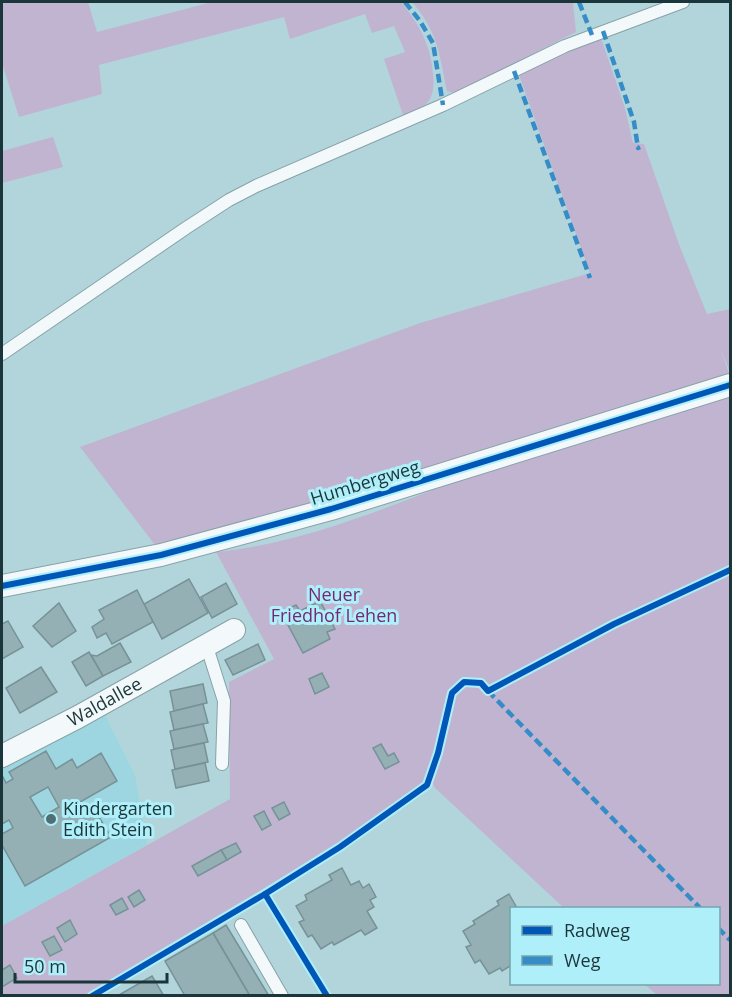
<svg xmlns="http://www.w3.org/2000/svg" width="732" height="997" font-family="'Open Sans',sans-serif">
<rect width="100%" height="100%" fill="#b2d5dc"/>
<polygon fill="#9dd6e1" points="104,713 135,775 147,845 2,926 2,768"/>
<g fill="#c1b4d1">
<path d="M2 2H88L97 32 212 2H401C419 24 431 45 433 74 434 83 434 94 428 102 423 108 411 112 403 115L384 59 405 52 394 26 372 33 365 14 290 39 284 17 99 65 102 94 19 117 2 63Z"/>
<path d="M412 2H573L576 32 455 93 447 91C439 53 438 32 412 2Z"/>
<polygon points="601,38 625,108 633,143 644,144 680,247 707,314 730,309 730,372 720,348 730,376 368,488 155,545 80,447 420,323 590,273 519,75 565,51"/>
<polygon points="53,137 63,167 2,183 2,151"/>
<path d="M730 389V995H657L644 984H718V908H564L435 788 428 775 427 780 338 844 85 995H2V926L230 799 229 682 274 659 216 552C308 543 394 504 480 472 563 442 647 417 730 389Z"/>
</g>
<g fill="#94b0b5" stroke="#769297" stroke-width="1.5" fill-rule="evenodd">
<polygon points="189,579 208,613 162,639 144,604"/>
<polygon points="226,583 237,604 212,618 201,597"/>
<polygon points="137,590 153,622 112,644 106,633 97,638 92,627 104,619 99,610"/>
<polygon points="320,601 335,629 327,632 330,639 303,653 281,612 296,605 300,611"/>
<polygon points="59,603 76,631 52,647 33,626"/>
<polygon points="8,621 23,647 2,659 2,624"/>
<polygon points="120,643 131,662 103,676 91,655 97,656"/>
<polygon points="258,644 265,660 233,675 225,660"/>
<polygon points="89,652 103,676 86,686 72,662"/>
<polygon points="41,667 57,692 20,713 6,688"/>
<polygon points="322,673 329,687 315,694 309,679"/>
<polygon points="203,684 207,703 174,711 170,691"/>
<polygon points="203,704 208,723 174,730 170,712"/>
<polygon points="203,724 208,742 174,749 170,731"/>
<polygon points="204,743 208,762 175,769 171,750"/>
<polygon points="381,744 388,756 394,753 399,762 385,769 373,748"/>
<path d="M46 751 56 769 72 759 77 768 101 753 117 781 80 802 84 810 92 805 111 837 25 886 2 845V834L13 828 9 820 2 824V775L6 783 13 779 9 772ZM48 787 59 807 42 817 30 797Z"/>
<polygon points="205,763 209,781 176,788 172,770"/>
<polygon points="284,802 290,814 279,820 272,808"/>
<polygon points="264,811 271,825 262,830 254,816"/>
<polygon points="236,843 241,852 227,860 221,850"/>
<polygon points="221,850 227,860 198,876 192,866"/>
<polygon points="342,868 351,885 359,881 363,888 369,884 376,897 370,900 374,907 367,911 377,928 365,935 361,930 334,945 332,942 321,949 312,935 308,937 299,922 304,920 296,906 307,900 305,895 332,880 329,875"/>
<polygon points="139,890 145,900 134,907 128,897"/>
<polygon points="509,894 517,908 512,908 512,965 502,971 500,968 489,974 480,960 475,963 466,947 471,945 463,931 475,924 473,921 499,905 497,901"/>
<polygon points="122,898 128,909 116,915 110,905"/>
<polygon points="70,920 77,934 65,942 57,928"/>
<polygon points="226,925 269,996 250,996 213,933"/>
<polygon points="213,933 250,996 185,996 165,961"/>
<polygon points="54,936 62,950 50,956 42,942"/>
<polygon points="10,965 17,978 2,987 2,970"/>
<polygon points="152,976 164,996 120,996 119,995"/>
</g>
<g fill="none" stroke-linecap="round" stroke-linejoin="round">
<g stroke="#86a2a7" stroke-width="14">
<g id="lane">
<polyline points="2,354 186,228 229,200 256,186 443,105 565,46 683,2"/>
<polyline points="207,647 224,701 222,764"/>
<polyline points="241,925 282,996"/>
</g>
</g>
<g stroke="#86a2a7" stroke-width="24">
<g id="street">
<polyline points="2,586 161,555 331,509 730,385"/>
<path id="s1" d="M2 756 78 717 234 630"/>
</g>
</g>
<use href="#lane" stroke="#f3f9fa" stroke-width="12"/>
<use href="#street" stroke="#f3f9fa" stroke-width="22"/>
<g stroke="#368cc6" stroke-width="4.5" stroke-dasharray="9 4.5" stroke-linecap="butt">
<polyline points="405,2 420,21 433,43 443,105"/>
<polyline points="579,2 592,35"/>
<polyline points="603,31 634,122 638,148 640,147"/>
<polyline points="514,71 590,278"/>
<polyline points="488,691 700,908"/>
<polyline points="718,928 730,940"/>
</g>
<g stroke="#aeeffa" stroke-width="10">
<g id="cycleway">
<polyline points="2,586 161,555 331,509 730,385"/>
<polyline points="265,894 327,996"/>
<polyline points="92,996 265,894 340,847 427,785 438,753 452,693 464,682 481,683 488,691 614,624 730,570"/>
</g>
</g>
<use href="#cycleway" stroke="#0057b8" stroke-width="6"/>
</g>
<circle fill="#506e73" stroke="#aeeffa" stroke-width="2" cx="51" cy="819" r="6"/>
<g text-anchor="middle" stroke-width="6" stroke-linejoin="round" paint-order="stroke">
<g font-size="18" fill="#1b363a" stroke="#aeeffa">
<text transform="translate(365 483) rotate(-17)" y="6">Humbergweg</text>
<text dy="6" stroke="none"><textPath href="#s1" startOffset="116">Waldallee</textPath></text>
</g>
<g font-size="18" fill="#762972" stroke="#aeeffa">
<text x="334" y="601">Neuer<tspan x="334" dy="21">Friedhof Lehen</tspan></text>
</g>
<g font-size="18" fill="#1b363a" stroke="#aeeffa" text-anchor="start">
<text x="63" y="815">Kindergarten<tspan x="63" dy="21">Edith Stein</tspan></text>
</g>
</g>
<rect width="732" height="997" fill="none" stroke="#1b363a" stroke-width="6"/>
<rect x="510" y="907" width="210" height="78" fill="#aeeffa" stroke="#73a5ad" stroke-width="1.5"/>
<rect x="522" y="926" width="30" height="9" fill="#0057b8" stroke="#73a5ad" stroke-width="1.5"/>
<text x="564" y="937" font-size="18" fill="#1b363a">Radweg</text>
<rect x="522" y="956" width="30" height="9" fill="#368cc6" stroke="#73a5ad" stroke-width="1.5"/>
<text x="564" y="967" font-size="18" fill="#1b363a">Weg</text>
<path d="M15 973v9h152v-9" fill="none" stroke="#1b363a" stroke-width="3"/>
<text x="24" y="973" font-size="18" fill="#1b363a" stroke="#aeeffa" stroke-width="4.5" paint-order="stroke">50 m</text>
</svg>
